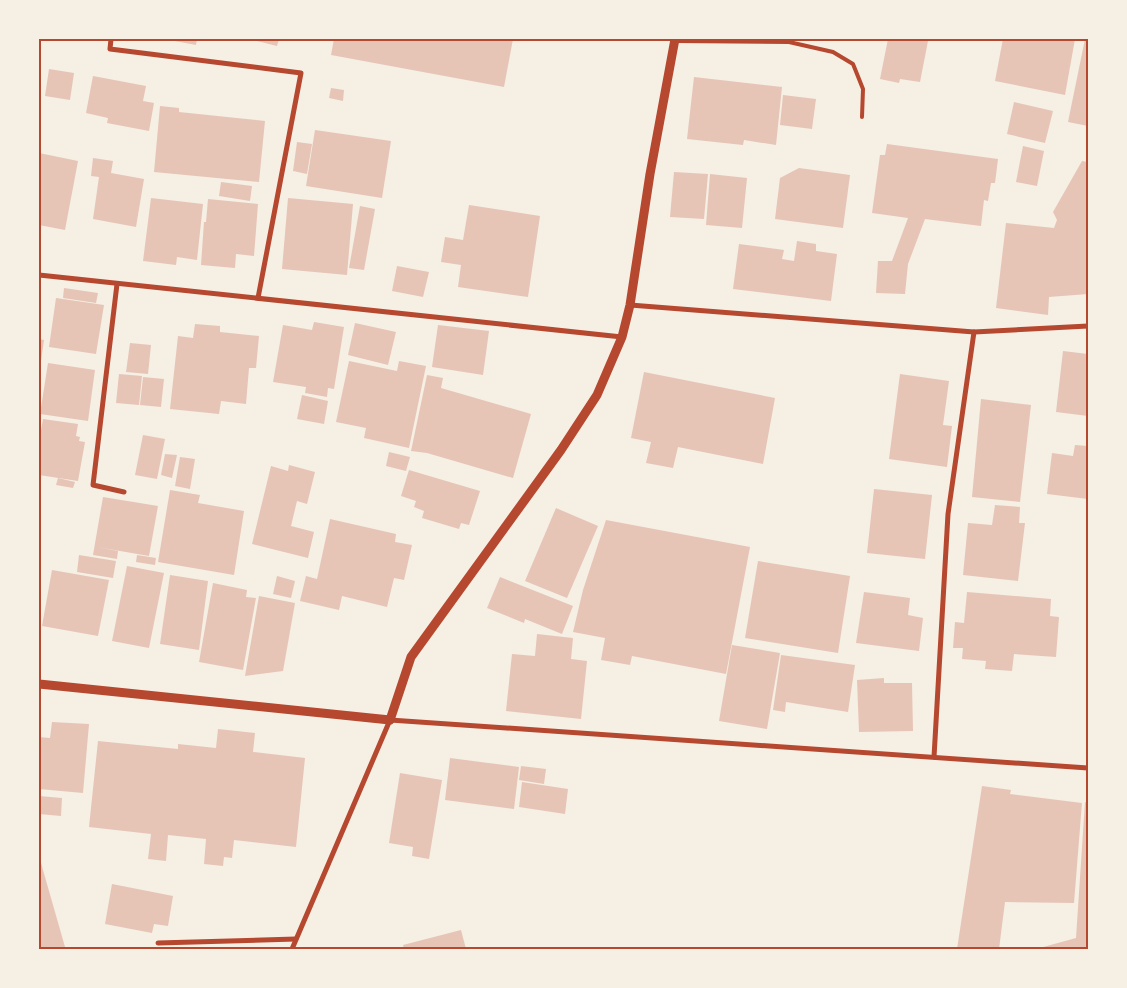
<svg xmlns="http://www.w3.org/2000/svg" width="1127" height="988" font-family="Lora,serif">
<rect width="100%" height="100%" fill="#f6efe4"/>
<g fill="#e6c5b7">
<polygon points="164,39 197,39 196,45"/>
<polygon points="249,39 279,39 277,46"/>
<polygon points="334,39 513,39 504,87 331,55"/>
<polygon points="888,39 917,39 928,41 920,82 900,79 899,83 880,79"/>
<polygon points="1003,39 1075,39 1065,95 995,81"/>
<polygon points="1085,39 1088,39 1088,126 1068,122"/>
<polygon points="49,69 74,73 70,100 45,96"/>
<polygon points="93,76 146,86 143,101 154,103 149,131 107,123 108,118 86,113"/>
<polygon points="694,77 782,87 776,145 744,140 743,145 687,139"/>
<polygon points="331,88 344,90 343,101 329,98"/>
<polygon points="783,95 816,99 812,129 780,125"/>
<polygon points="1014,102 1053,111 1045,143 1007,134"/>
<polygon points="160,106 179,108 179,112 265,121 259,182 154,172"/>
<polygon points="315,130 391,141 382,198 306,186"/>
<polygon points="297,142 312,144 307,174 293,171"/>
<polygon points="887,144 998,159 995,183 991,183 988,201 984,200 981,226 925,219 908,264 905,294 876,293 878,261 892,261 908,218 872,213 880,155 885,155"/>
<polygon points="1023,146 1044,151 1037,186 1016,182"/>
<polygon points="39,153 78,161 65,230 39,225"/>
<polygon points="93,158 113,161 111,173 144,179 136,227 93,219 99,177 91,176"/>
<polygon points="1082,161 1088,162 1088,294 1049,297 1048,315 996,308 1006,223 1054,228 1057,220 1053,212"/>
<polygon points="799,168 850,175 843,228 775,219 780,178"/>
<polygon points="674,172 708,174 704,219 670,217"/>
<polygon points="710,174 747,178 742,228 706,225"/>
<polygon points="221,182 252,186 250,201 219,196"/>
<polygon points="151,198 203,204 197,260 177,257 176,265 143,261"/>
<polygon points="288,198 353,204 347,275 282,269"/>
<polygon points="208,199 258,204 254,256 236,254 235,268 201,265 204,222 206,222"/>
<polygon points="469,205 540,216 528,297 458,287 461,265 441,262 445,237 463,240"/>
<polygon points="360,206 375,209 364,270 349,268"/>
<polygon points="797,241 816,244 816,251 837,254 831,301 733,289 739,244 784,250 782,259 794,261"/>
<polygon points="397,266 429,272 423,297 392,291"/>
<polygon points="64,288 98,293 96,303 63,298"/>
<polygon points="56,298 104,305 96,354 49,347"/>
<polygon points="314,322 344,327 334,389 328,388 327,397 305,393 306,387 273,382 283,325 312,330"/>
<polygon points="355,323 396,332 388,365 348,355"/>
<polygon points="195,324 220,326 220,332 259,336 256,368 249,368 246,404 221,401 219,414 170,409 178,336 193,338"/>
<polygon points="438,325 489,331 483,375 432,367"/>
<polygon points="39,339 44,340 40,368 39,368"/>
<polygon points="130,343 151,345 148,374 126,372"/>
<polygon points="1063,351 1088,354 1088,416 1056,412"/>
<polygon points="349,361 397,371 399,361 426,366 409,448 364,438 366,428 336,422"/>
<polygon points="48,363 95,370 88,421 40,414"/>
<polygon points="644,372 775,398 763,464 678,447 673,468 646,463 651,442 631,438"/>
<polygon points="119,374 142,376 139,405 116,403"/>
<polygon points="900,374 949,381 943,425 952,426 947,467 889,459"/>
<polygon points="427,375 443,378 441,388 531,414 513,478 427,453 411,451"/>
<polygon points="143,377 164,379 161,407 140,405"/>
<polygon points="302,395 328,401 324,424 297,419"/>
<polygon points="981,399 1031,405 1020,502 972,497"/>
<polygon points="43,419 78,424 76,436 80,437 79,441 85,442 78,481 39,475 39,441"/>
<polygon points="143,435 165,439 157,479 135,475"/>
<polygon points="1075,445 1088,446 1088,499 1047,494 1052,453 1073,456"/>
<polygon points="389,452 410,457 406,471 386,466"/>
<polygon points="165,454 177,455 172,478 161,475"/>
<polygon points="180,457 195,459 190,489 175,486"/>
<polygon points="289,465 315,472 307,504 297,501 291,526 314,532 308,558 252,544 271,466 288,471"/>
<polygon points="409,470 480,491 469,525 461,523 459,529 422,518 424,511 414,507 416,501 401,496"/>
<polygon points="58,478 75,482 73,488 56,485"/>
<polygon points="874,489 932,495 925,559 867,553"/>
<polygon points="170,490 200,495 198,503 244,511 234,575 158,562"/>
<polygon points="103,497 158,506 149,556 97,547 118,551 117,559 93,555"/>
<polygon points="995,505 1020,507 1019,523 1025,523 1018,581 963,575 968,523 992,525"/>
<polygon points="556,508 598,526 567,598 525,581"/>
<polygon points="330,519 396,534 395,542 412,545 404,580 394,578 387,607 342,596 339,610 300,601 306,576 317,579"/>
<polygon points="606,520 750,547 726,674 632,656 630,665 601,660 605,638 573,632 583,590"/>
<polygon points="79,555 116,561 113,578 77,572"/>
<polygon points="137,555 156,558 155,565 136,562"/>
<polygon points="758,561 850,576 838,653 745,638"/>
<polygon points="127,566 164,573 149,648 112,641"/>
<polygon points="52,570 109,580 98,636 42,626"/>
<polygon points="170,575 208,581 199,650 160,644"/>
<polygon points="277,576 295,581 291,598 273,594"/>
<polygon points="500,577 573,606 562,634 525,619 524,623 487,608"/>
<polygon points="213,583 247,590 246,597 256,598 243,670 199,662"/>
<polygon points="864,592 910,598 908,615 923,618 919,651 856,643"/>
<polygon points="967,592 1051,599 1050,616 1059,617 1056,657 1014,654 1012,671 985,669 986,661 962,659 963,648 953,648 955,622 964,623"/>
<polygon points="259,596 295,603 283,671 245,676"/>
<polygon points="537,634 573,638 571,659 587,661 581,719 506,711 512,654 535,656"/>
<polygon points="732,645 780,653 767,729 719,721"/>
<polygon points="781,655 855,665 848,712 786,702 785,712 773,710"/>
<polygon points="884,678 884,683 912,683 913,731 859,732 857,680"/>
<polygon points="52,722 89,724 83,793 39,789 39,737 50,738"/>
<polygon points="218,729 255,733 253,752 305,758 296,847 234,840 232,858 224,857 223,866 204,864 206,839 168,835 166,861 148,859 151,834 89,827 98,741 178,749 178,744 216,748"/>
<polygon points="450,758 519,767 514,809 445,800"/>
<polygon points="521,766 546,769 544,784 519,780"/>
<polygon points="400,773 442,780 429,859 412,856 413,847 389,843"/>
<polygon points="522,782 568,789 565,814 519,807"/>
<polygon points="982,786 1011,790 1010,794 1082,803 1074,903 1005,902 999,949 957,949"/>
<polygon points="39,796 62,798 61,816 39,814"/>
<polygon points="1085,802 1088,803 1088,949 1036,949 1076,938"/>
<polygon points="39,856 65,947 58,949 39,949"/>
<polygon points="112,884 173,896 168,926 154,924 152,933 105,924"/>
<polygon points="461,930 466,949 404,949 403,945"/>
</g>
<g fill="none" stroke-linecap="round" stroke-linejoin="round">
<polyline stroke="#b5482f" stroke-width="4" points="675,41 789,42 833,52 853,64 863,89 862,117"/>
<g stroke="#b5482f" stroke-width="5">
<polyline points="111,39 110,49 301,73 258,298"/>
<polyline points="39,275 622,337"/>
<polyline points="117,284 93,485 124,492"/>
<polyline points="630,305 974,332 1088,326"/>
<polyline points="934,757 948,514 974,332"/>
<polyline points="158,943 296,939"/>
<polyline points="292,949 390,720 1088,768"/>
</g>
<polyline stroke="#b5482f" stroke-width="9" points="39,684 390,720 411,657 561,450 597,395 622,337 630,305 650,174 675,39"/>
</g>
<rect width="1127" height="988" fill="none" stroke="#f6efe4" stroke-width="80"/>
<rect x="40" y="40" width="1047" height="908" fill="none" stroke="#b5482f" stroke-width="2"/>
</svg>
